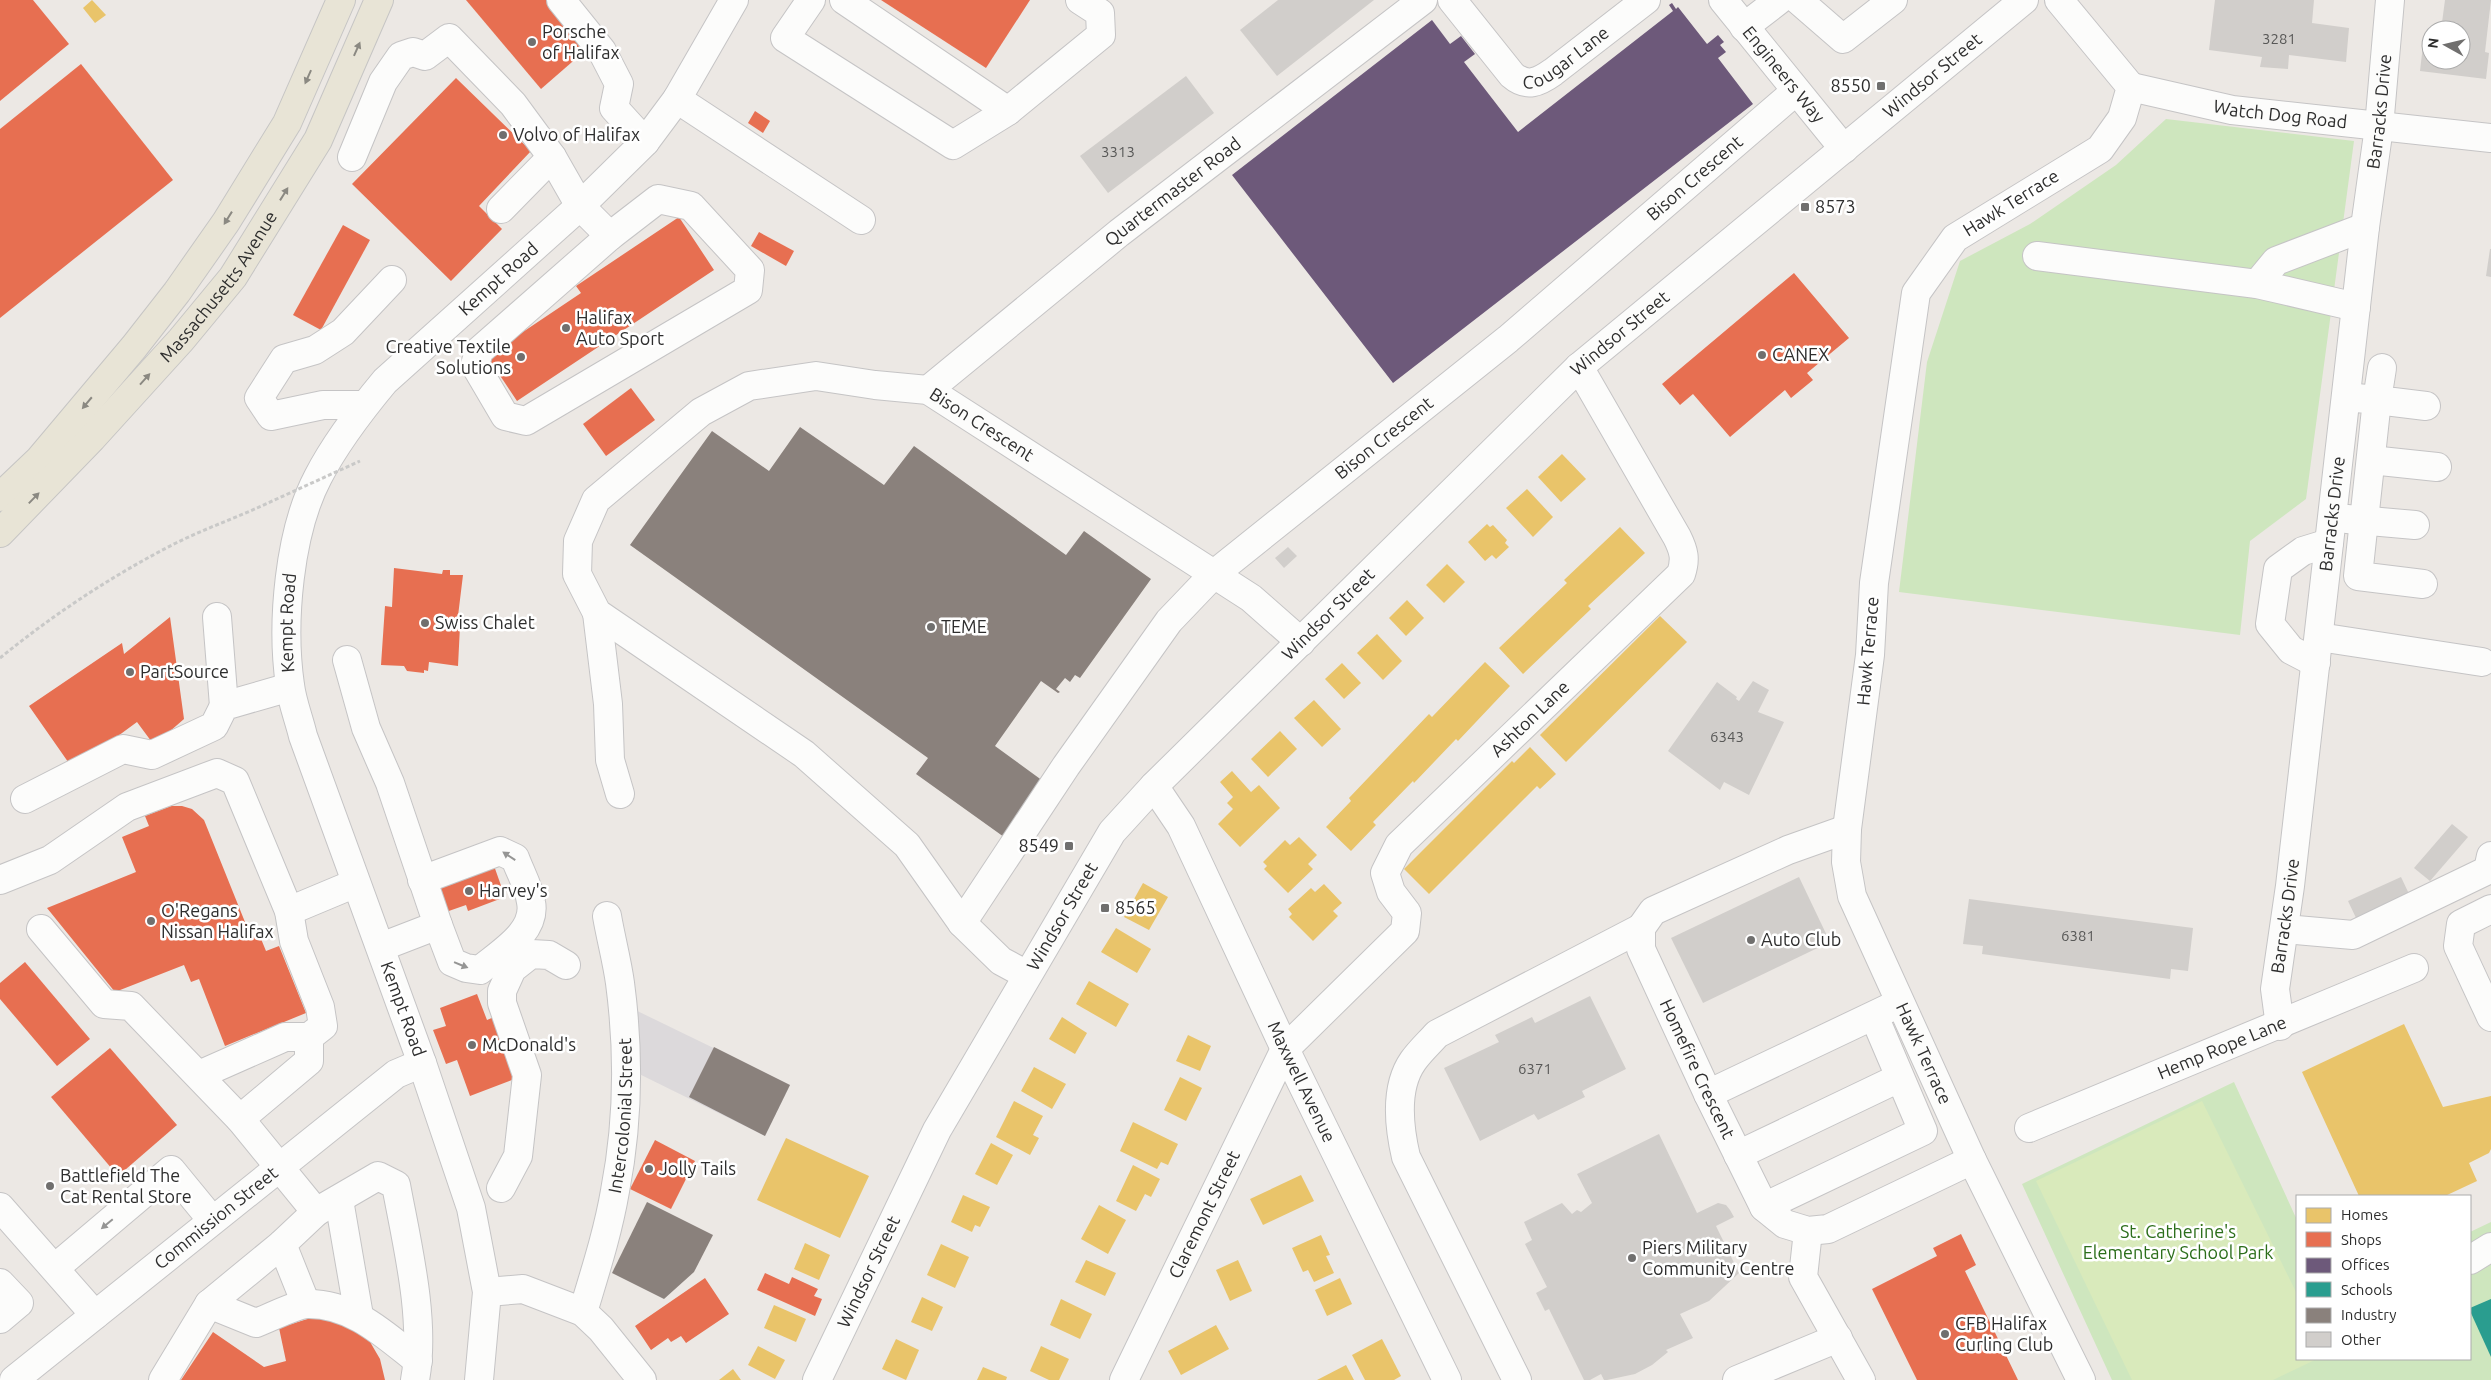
<svg xmlns="http://www.w3.org/2000/svg" width="2491" height="1380" font-family="Ubuntu,sans-serif">
<rect width="100%" height="100%" fill="#ece8e4"/>
<polygon fill="#dcd9db" points="627,1006 790,1085 765,1136 627,1068"/>
<g fill="#cee6be">
<polygon points="2166,119 2354,141 2306,499 2250,541 2240,635 1899,592 1927,362 1960,261 2030,224 2116,165"/>
<polygon points="2234,1082 2297,1220 2297,1359 2470,1359 2470,1232 2491,1222 2491,1380 2112,1380 2022,1184"/>
</g>
<polygon fill="#d9eabb" points="2202,1101 2297,1294 2297,1359 2317,1359 2273,1380 2132,1380 2036,1181"/>
<g fill="#e9c46a">
<polygon points="92,0 106,15 95,23 83,8"/>
<polygon points="1562,454 1586,479 1561,502 1538,477"/>
<polygon points="1527,489 1553,517 1533,537 1506,508"/>
<polygon points="1487,524 1490,527 1493,525 1507,540 1505,543 1509,547 1496,559 1492,555 1485,561 1468,542"/>
<polygon points="1620,527 1645,553 1588,606 1591,609 1523,674 1499,648 1567,583 1564,580"/>
<polygon points="1447,564 1465,582 1444,603 1426,585"/>
<polygon points="1407,600 1424,618 1406,636 1389,618"/>
<polygon points="1660,616 1687,642 1566,762 1540,735"/>
<polygon points="1377,634 1402,661 1383,680 1357,653"/>
<polygon points="1485,662 1510,686 1458,741 1456,739 1414,783 1413,781 1373,822 1376,825 1351,851 1326,827 1351,801 1349,798 1429,714 1432,717"/>
<polygon points="1342,663 1361,683 1344,699 1325,679"/>
<polygon points="1314,700 1341,729 1322,747 1294,718"/>
<polygon points="1280,731 1297,749 1268,777 1251,759"/>
<polygon points="1530,747 1556,774 1540,789 1537,786 1429,894 1404,869 1512,761 1514,763"/>
<polygon points="1232,771 1251,792 1259,785 1280,808 1240,847 1218,824 1233,809 1227,803 1233,797 1220,782"/>
<polygon points="1299,837 1317,855 1308,864 1313,869 1288,893 1264,869 1267,866 1263,862 1285,840 1290,845"/>
<polygon points="1143,883 1168,897 1149,930 1124,917"/>
<polygon points="1324,884 1342,903 1333,911 1338,916 1313,941 1289,917 1292,914 1288,909 1311,888 1315,892"/>
<polygon points="1116,928 1151,949 1137,973 1101,952"/>
<polygon points="1089,981 1129,1004 1116,1027 1076,1004"/>
<polygon points="1062,1017 1087,1033 1075,1054 1049,1039"/>
<polygon points="2404,1024 2443,1107 2491,1096 2491,1149 2489,1153 2469,1163 2477,1181 2445,1196 2359,1196 2302,1072"/>
<polygon points="1188,1035 1211,1046 1200,1071 1176,1061"/>
<polygon points="1034,1067 1066,1084 1052,1109 1021,1091"/>
<polygon points="1180,1077 1202,1088 1186,1121 1164,1110"/>
<polygon points="1014,1101 1043,1116 1033,1135 1039,1138 1030,1155 996,1137"/>
<polygon points="1133,1122 1178,1144 1168,1165 1161,1162 1157,1169 1120,1151"/>
<polygon points="786,1138 869,1176 840,1238 757,1200"/>
<polygon points="991,1143 1013,1155 997,1185 975,1174"/>
<polygon points="1133,1165 1160,1179 1151,1197 1145,1194 1136,1211 1116,1201"/>
<polygon points="1301,1175 1314,1201 1263,1225 1250,1199"/>
<polygon points="963,1195 990,1207 980,1227 975,1225 972,1232 951,1222"/>
<polygon points="1099,1205 1126,1220 1108,1254 1081,1239"/>
<polygon points="1321,1235 1330,1255 1326,1256 1334,1273 1314,1282 1308,1270 1303,1272 1292,1248"/>
<polygon points="805,1243 830,1255 819,1280 794,1269"/>
<polygon points="941,1244 969,1257 955,1288 927,1275"/>
<polygon points="1086,1260 1116,1273 1105,1296 1075,1282"/>
<polygon points="1238,1260 1252,1291 1230,1301 1216,1270"/>
<polygon points="1340,1278 1352,1304 1327,1316 1315,1290"/>
<polygon points="922,1297 943,1307 932,1331 911,1322"/>
<polygon points="1061,1299 1092,1314 1080,1339 1050,1325"/>
<polygon points="774,1305 806,1319 796,1342 764,1328"/>
<polygon points="1216,1325 1229,1349 1181,1375 1168,1351"/>
<polygon points="896,1339 919,1350 906,1380 882,1369"/>
<polygon points="1382,1339 1401,1376 1394,1380 1365,1380 1352,1355"/>
<polygon points="758,1346 785,1360 775,1379 748,1365"/>
<polygon points="1041,1346 1069,1359 1059,1380 1049,1380 1030,1371"/>
<polygon points="1346,1365 1354,1380 1317,1380"/>
<polygon points="983,1367 1007,1377 1006,1380 977,1380"/>
<polygon points="733,1369 741,1380 719,1380"/>
</g>
<g fill="#e76f51">
<polygon points="0,0 33,0 69,44 0,101"/>
<polygon points="466,0 546,0 587,49 541,89"/>
<polygon points="881,0 1030,0 986,68"/>
<polygon points="81,64 173,180 0,318 0,129"/>
<polygon points="456,78 531,151 479,206 502,229 451,281 352,184"/>
<polygon points="755,111 770,121 763,133 748,123"/>
<polygon points="679,217 714,270 517,401 487,356 581,293 576,286"/>
<polygon points="343,225 370,240 321,330 293,315"/>
<polygon points="759,232 794,251 786,266 751,246"/>
<polygon points="1794,273 1849,338 1807,373 1813,380 1791,398 1785,390 1730,437 1693,394 1680,405 1662,384"/>
<polygon points="631,388 655,420 606,456 583,424"/>
<polygon points="394,568 442,574 443,570 450,570 450,575 463,575 458,616 465,620 464,627 460,626 458,666 429,662 428,671 424,670 424,673 407,671 404,666 381,665 385,606 392,607"/>
<polygon points="170,617 184,719 154,745 137,722 73,769 29,706 122,643 124,654"/>
<polygon points="171,806 182,806 192,809 204,820 251,937 259,934 266,951 279,946 306,1013 225,1046 199,979 191,982 184,965 115,992 47,908 136,872 122,837 149,826 145,816"/>
<polygon points="492,860 505,897 468,911 466,905 443,913 433,885"/>
<polygon points="25,962 90,1039 57,1066 0,999 0,983"/>
<polygon points="477,994 487,1020 494,1017 517,1078 470,1096 457,1060 446,1064 433,1030 446,1026 440,1008"/>
<polygon points="110,1048 177,1125 118,1176 51,1097"/>
<polygon points="655,1140 695,1161 671,1209 630,1189"/>
<polygon points="1961,1234 1976,1265 1965,1271 2018,1380 1917,1380 1872,1289 1937,1256 1933,1248"/>
<polygon points="765,1273 789,1284 792,1277 818,1289 814,1296 822,1299 815,1316 757,1290"/>
<polygon points="705,1278 729,1314 686,1343 681,1336 671,1342 668,1338 651,1350 635,1326"/>
<polygon points="323,1314 366,1335 380,1359 385,1380 181,1380 213,1332 264,1367 286,1361 279,1328"/>
</g>
<polygon fill="#6d597a" points="1672,3 1676,9 1678,7 1707,44 1718,35 1724,42 1720,45 1726,52 1718,58 1753,104 1393,383 1232,175 1432,20 1450,44 1461,36 1475,54 1464,62 1518,132 1673,11 1669,5"/>
<polygon fill="#2a9d8f" points="2491,1299 2491,1357 2470,1311 2470,1308"/>
<g fill="#8a817c">
<polygon points="800,427 884,485 914,446 1066,555 1084,531 1151,579 1080,678 1075,675 1070,682 1065,678 1056,689 1060,692 1058,693 1041,681 995,746 1043,781 1004,837 916,774 928,758 630,545 712,431 769,471"/>
<polygon points="714,1047 790,1085 765,1136 689,1097"/>
<polygon points="647,1202 713,1235 694,1272 664,1299 612,1273"/>
</g>
<g fill="#d1cecb">
<polygon points="1278,0 1374,0 1277,76 1240,30"/>
<polygon points="2215,0 2314,0 2312,23 2349,28 2346,62 2289,55 2288,69 2260,67 2262,57 2209,50"/>
<polygon points="2445,0 2491,0 2485,52 2489,53 2486,79 2420,71 2423,45 2431,46 2431,60 2461,60 2461,30 2441,30"/>
<polygon points="1186,76 1214,113 1108,193 1080,156"/>
<polygon points="2490,249 2491,249 2491,277 2486,276"/>
<polygon points="1288,547 1297,556 1284,568 1275,558"/>
<polygon points="1753,681 1769,690 1758,712 1784,722 1749,795 1724,782 1720,790 1668,751 1717,682 1737,697 1736,699 1739,701"/>
<polygon points="2452,824 2468,837 2430,881 2414,868"/>
<polygon points="1799,877 1830,942 1703,1003 1671,938"/>
<polygon points="2401,877 2410,896 2357,920 2348,901"/>
<polygon points="1969,899 2193,928 2188,971 2171,969 2170,979 1982,954 1983,946 1963,944"/>
<polygon points="1590,996 1626,1069 1582,1091 1585,1097 1538,1120 1534,1114 1480,1141 1444,1068 1499,1042 1495,1035 1532,1017 1535,1023"/>
<polygon points="1659,1134 1697,1213 1718,1203 1726,1205 1730,1210 1734,1217 1716,1226 1739,1273 1709,1301 1680,1314 1693,1338 1666,1350 1668,1352 1652,1365 1635,1374 1607,1380 1604,1380 1601,1374 1590,1380 1584,1380 1549,1309 1545,1311 1536,1293 1547,1287 1525,1244 1532,1240 1524,1222 1562,1203 1572,1214 1577,1210 1581,1212 1592,1203 1577,1174"/>
</g>
<g fill="none" stroke-linecap="round" stroke-linejoin="round">
<g stroke="#c5c4c5" stroke-width="30">
<g id="minor">
<polyline points="561,0 602,51 619,84 614,108 645,142"/>
<polyline points="811,0 785,38 953,145 1008,111 1101,35 1100,13 1080,0"/>
<polyline points="844,0 1008,111"/>
<path id="s1" d="M1452 0 1512 75C1527 88 1539 82 1553 72L1646 0"/>
<path id="s2" d="M1723 0 1844 149"/>
<polyline points="1798,0 1843,39 1893,0"/>
<path id="s3" d="M2059 0 2131 87 2122 118 2100 149 1955 238 1916 293 1874 583 1870 655 1847 829 1846 862 1852 896 1972 1160 2081 1380"/>
<polyline points="1744,27 1779,0"/>
<path id="s4" d="M2131 87 2232 110 2491 138"/>
<polyline points="677,99 861,220"/>
<polyline points="352,157 383,82 401,56 413,52 425,56 449,38 513,104 552,157 580,206 610,236"/>
<polygon points="658,199 691,206 750,270 748,290 526,421 505,416 475,365 479,351 610,236"/>
<polyline points="501,209 552,157"/>
<polyline points="2037,256 2257,284 2356,307"/>
<polyline points="2257,284 2276,261 2365,227"/>
<polyline points="2382,368 2377,400 2426,406"/>
<path id="s5" d="M928 390 1119 233 1423 0"/>
<polyline points="2346,397 2377,400 2358,576 2423,584"/>
<polyline points="364,405 323,405 271,416 259,398 284,359 315,350 343,332 392,280"/>
<polyline points="2371,460 2437,467"/>
<polyline points="2347,519 2415,525"/>
<polyline points="597,613 608,704 610,760 620,794"/>
<polyline points="217,617 224,706"/>
<polyline points="2319,637 2482,662"/>
<polyline points="347,660 366,728 390,783 438,925 381,947"/>
<polyline points="2316,663 2291,650 2270,624 2278,569 2303,551 2329,543"/>
<path id="s6" d="M1154 786 1181 826 1285 1049 1447 1380"/>
<polyline points="25,799 123,749 152,755 214,726 224,706 290,687"/>
<path id="s7" d="M1847 829 1788 850 1653 911 1641 928V949L1708 1094 1764 1207 1785 1224 1808 1231 1828 1229 1972 1160"/>
<polyline points="0,880 50,860 127,807 217,773 235,781 289,911 294,941 320,1007 323,1026 309,1037 285,1037 199,1075"/>
<path d="M422 880 500 851 515 858C520 872 529 887 531 902 537 932 500 953 480 970L466 968 452 962 438 925"/>
<polyline points="2491,909 2461,924 2458,946 2491,1017"/>
<polyline points="289,911 356,883"/>
<path id="s8" d="M962 923 1066 766 1169 621 1213 575 1508 339 1796 91"/>
<path d="M41 929 104 1004 131 1006 240 1119 316 1212 378 1176 396 1185C407 1244 426 1321 415 1380"/>
<polyline points="2285,929 2353,935 2488,870 2491,856"/>
<path id="s9" d="M1027 975 1001 961 962 923 907 845 804 754 597 613 577 574 578 541 596 500 701 412 749 386 816 376 875 385 928 390 1251 598 1301 642"/>
<path id="s10" d="M2280 1026 2275 989 2290 886 2365 227 2379 127 2390 0"/>
<polyline points="1708,1094 1889,1008"/>
<polyline points="240,1119 309,1061 309,1037"/>
<path id="s11" d="M2029 1128 2414 968"/>
<polyline points="1738,1155 1899,1078"/>
<polyline points="501,1188 518,1156 527,1075 502,1003 502,991 512,969 531,954 549,955 566,965"/>
<polyline points="339,1200 359,1316"/>
<polyline points="0,1207 95,1315"/>
<polyline points="1764,1207 1923,1131 1874,1016"/>
<polyline points="1808,1231 1803,1277 1861,1380"/>
<polyline points="2470,1260 2491,1247"/>
<polyline points="55,1268 171,1170 212,1220"/>
<polyline points="0,1283 19,1303 0,1319"/>
<polyline points="487,1292 523,1289 583,1312 601,1329 642,1380"/>
<path d="M209 1304 256 1323C270 1318 294 1305 307 1304 352 1303 385 1335 418 1361"/>
<polyline points="306,1304 282,1244 316,1212"/>
<path id="s12" d="M583 1312C595 1272 608 1232 615 1191 628 1124 629 1051 620 983 617 961 611 939 607 916"/>
<path id="s13" d="M14 1380 396 1074 422 1063"/>
<polyline points="163,1380 209,1304 282,1244"/>
<path id="s14" d="M479 1380 487 1292 471 1208 422 1063 303 736C299 719 292 702 290 685 281 623 289 532 318 477 336 442 360 411 385 381L580 206 645 142 677 99 734 0"/>
<path id="s15" d="M817 1380 937 1130 1112 832 1154 786 1579 367 2024 0"/>
<path id="s16" d="M1124 1380 1285 1049 1405 931 1407 913 1391 892 1385 873 1399 845 1681 574C1686 559 1684 551 1677 537L1579 367"/>
<path d="M1517 1380 1406 1157C1399 1127 1394 1088 1413 1061 1420 1051 1429 1043 1437 1034L1641 928"/>
<polyline points="1737,1380 1838,1338"/>
</g>
</g>
<g stroke="#c6c5c4" stroke-width="30">
<g id="major">
<polyline points="0,497 39,460 134,347 177,292 226,222 287,123 341,0"/>
<path id="s17" d="M0 533 92 438 181 340 233 277 318 140 379 0"/>
</g>
</g>
<path stroke="#c9c9c8" stroke-width="3" stroke-dasharray="4 2.5" stroke-linecap="butt" d="M0 658C54 614 113 575 176 543 202 530 230 520 257 508"/>
<use href="#minor" stroke="#fcfcfb" stroke-width="28"/>
<use href="#major" stroke="#e8e4d6" stroke-width="28"/>
<polyline stroke="#c9c9c8" stroke-width="3" stroke-dasharray="4 2.5" stroke-linecap="butt" points="257,508 360,461"/>
</g>
<defs><path id="oneway-solid" d="M-6-.8H1V-3.2L6.5 0L1 3.2V.8H-6Z" transform="scale(1.25)"/></defs>
<g fill="#8b8982">
<use href="#oneway-solid" transform="translate(357 49) rotate(-66)"/>
<use href="#oneway-solid" transform="translate(308 77) rotate(114)"/>
<use href="#oneway-solid" transform="translate(284 194) rotate(-58)"/>
<use href="#oneway-solid" transform="translate(228 218) rotate(122)"/>
<use href="#oneway-solid" transform="translate(145 379) rotate(-48)"/>
<use href="#oneway-solid" transform="translate(87 403) rotate(130)"/>
<use href="#oneway-solid" transform="translate(34 498) rotate(-46)"/>
</g>
<g fill="#959594">
<use href="#oneway-solid" transform="translate(509 856) rotate(-147)"/>
<use href="#oneway-solid" transform="translate(461 965) rotate(22)"/>
<use href="#oneway-solid" transform="translate(107 1224) rotate(140)"/>
</g>
<g fill="#706f6e" stroke="#fff" stroke-width="2">
<circle cx="532" cy="42" r="5"/>
<rect x="1876" y="81" width="10" height="10" rx="2.5"/>
<circle cx="503" cy="135" r="5"/>
<rect x="1800" y="202" width="10" height="10" rx="2.5"/>
<circle cx="566" cy="328" r="5"/>
<circle cx="1762" cy="355" r="5"/>
<circle cx="521" cy="357" r="5"/>
<circle cx="425" cy="623" r="5"/>
<circle cx="931" cy="627" r="5"/>
<circle cx="130" cy="672" r="5"/>
<rect x="1064" y="841" width="10" height="10" rx="2.5"/>
<circle cx="469" cy="891" r="5"/>
<rect x="1100" y="903" width="10" height="10" rx="2.5"/>
<circle cx="151" cy="921" r="5"/>
<circle cx="1751" cy="940" r="5"/>
<circle cx="472" cy="1045" r="5"/>
<circle cx="649" cy="1169" r="5"/>
<circle cx="50" cy="1186" r="5"/>
<circle cx="1632" cy="1258" r="5"/>
<circle cx="1945" cy="1334" r="5"/>
</g>
<g text-anchor="middle" stroke-width="5" stroke-linejoin="round" paint-order="stroke">
<g font-size="15" fill="#585857">
<text x="2279" y="44">3281</text>
<text x="1118" y="157">3313</text>
<text x="1727" y="742">6343</text>
<text x="2078" y="941">6381</text>
<text x="1535" y="1074">6371</text>
</g>
<g font-size="18" fill="#2e2e2e" stroke="#fff" text-anchor="start">
<text x="542" y="38">Porsche<tspan x="542" dy="21">of Halifax</tspan></text>
<text x="1871" y="92" text-anchor="end">8550</text>
<text x="513" y="141">Volvo of Halifax</text>
<text x="1815" y="213">8573</text>
<text x="576" y="324">Halifax<tspan x="576" dy="21">Auto Sport</tspan></text>
<text x="511" y="353" text-anchor="end">Creative Textile<tspan x="511" dy="21">Solutions</tspan></text>
<text x="1772" y="361">CANEX</text>
<text x="435" y="629">Swiss Chalet</text>
<text x="941" y="633">TEME</text>
<text x="140" y="678">PartSource</text>
<text x="1059" y="852" text-anchor="end">8549</text>
<text x="479" y="897">Harvey's</text>
<text x="1115" y="914">8565</text>
<text x="161" y="917">O'Regans<tspan x="161" dy="21">Nissan Halifax</tspan></text>
<text x="1761" y="946">Auto Club</text>
<text x="482" y="1051">McDonald's</text>
<text x="659" y="1175">Jolly Tails</text>
<text x="60" y="1182">Battlefield The<tspan x="60" dy="21">Cat Rental Store</tspan></text>
<text x="1642" y="1254">Piers Military<tspan x="1642" dy="21">Community Centre</tspan></text>
<text x="1955" y="1330">CFB Halifax<tspan x="1955" dy="21">Curling Club</tspan></text>
</g>
<g font-size="18" fill="#2e2e2e" stroke="#fff">
<text dy="6" stroke="none"><textPath href="#s1" startOffset="159">Cougar Lane</textPath></text>
<text dy="6" stroke="none"><textPath href="#s2" startOffset="96">Engineers Way</textPath></text>
<text dy="6" stroke="none"><textPath href="#s15" startOffset="1740">Windsor Street</textPath></text>
<text dy="6" stroke="none"><textPath href="#s10" startOffset="921">Barracks Drive</textPath></text>
<text dy="6" stroke="none"><textPath href="#s4" startOffset="152">Watch Dog Road</textPath></text>
<text dy="6" stroke="none"><textPath href="#s8" startOffset="1054">Bison Crescent</textPath></text>
<text dy="6" stroke="none"><textPath href="#s5" startOffset="315">Quartermaster Road</textPath></text>
<text transform="translate(2011 203) rotate(-32)" y="6">Hawk Terrace</text>
<text dy="6" stroke="none"><textPath href="#s14" startOffset="1210">Kempt Road</textPath></text>
<text dy="6" stroke="none"><textPath href="#s17" startOffset="330">Massachusetts Avenue</textPath></text>
<text dy="6" stroke="none"><textPath href="#s15" startOffset="1335">Windsor Street</textPath></text>
<text dy="6" stroke="none"><textPath href="#s9" startOffset="1125">Bison Crescent</textPath></text>
<text dy="6" stroke="none"><textPath href="#s8" startOffset="649">Bison Crescent</textPath></text>
<text dy="6" stroke="none"><textPath href="#s10" startOffset="516">Barracks Drive</textPath></text>
<text dy="6" stroke="none"><textPath href="#s15" startOffset="930">Windsor Street</textPath></text>
<text dy="6" stroke="none"><textPath href="#s14" startOffset="790">Kempt Road</textPath></text>
<text transform="translate(1868 651) rotate(-85)" y="6">Hawk Terrace</text>
<text dy="6" stroke="none"><textPath href="#s16" startOffset="814">Ashton Lane</textPath></text>
<text dy="6" stroke="none"><textPath href="#s10" startOffset="111">Barracks Drive</textPath></text>
<text dy="6" stroke="none"><textPath href="#s15" startOffset="525">Windsor Street</textPath></text>
<text transform="translate(403 1009) rotate(70)" y="6">Kempt Road</text>
<text dy="6" stroke="none"><textPath href="#s11" startOffset="209">Hemp Rope Lane</textPath></text>
<text dy="6" stroke="none"><textPath href="#s3" startOffset="1202">Hawk Terrace</textPath></text>
<text dy="6" stroke="none"><textPath href="#s7" startOffset="385">Homefire Crescent</textPath></text>
<text dy="6" stroke="none"><textPath href="#s6" startOffset="331">Maxwell Avenue</textPath></text>
<text dy="6" stroke="none"><textPath href="#s12" startOffset="201">Intercolonial Street</textPath></text>
<text dy="6" stroke="none"><textPath href="#s16" startOffset="184">Claremont Street</textPath></text>
<text dy="6" stroke="none"><textPath href="#s13" startOffset="259">Commission Street</textPath></text>
<text dy="6" stroke="none"><textPath href="#s15" startOffset="120">Windsor Street</textPath></text>
</g>
<g font-size="18" fill="#2c6e1b" stroke="#fff">
<text x="2178" y="1238">St. Catherine's<tspan x="2178" dy="21">Elementary School Park</tspan></text>
</g>
</g>
<rect x="2296" y="1195" width="175" height="165" fill="#ffffff" stroke="#ababab"/>
<rect x="2306" y="1208" width="25" height="15" fill="#e9c46a" stroke="#ababab"/>
<text x="2341" y="1220" font-size="15" fill="#2e2e2e">Homes</text>
<rect x="2306" y="1232" width="25" height="15" fill="#e76f51" stroke="#ababab"/>
<text x="2341" y="1245" font-size="15" fill="#2e2e2e">Shops</text>
<rect x="2306" y="1258" width="25" height="15" fill="#6d597a" stroke="#ababab"/>
<text x="2341" y="1270" font-size="15" fill="#2e2e2e">Offices</text>
<rect x="2306" y="1282" width="25" height="15" fill="#2a9d8f" stroke="#ababab"/>
<text x="2341" y="1295" font-size="15" fill="#2e2e2e">Schools</text>
<rect x="2306" y="1308" width="25" height="15" fill="#8a817c" stroke="#ababab"/>
<text x="2341" y="1320" font-size="15" fill="#2e2e2e">Industry</text>
<rect x="2306" y="1332" width="25" height="15" fill="#d1cecb" stroke="#ababab"/>
<text x="2341" y="1345" font-size="15" fill="#2e2e2e">Other</text>
<g transform="translate(2446 45) rotate(278)"><circle r="24" fill="#ffffff" stroke="#ababab"/>
<path d="M0-4L9 19L0 12L-9 19Z" fill="#706f6e"/>
<text y="-8" font-size="14" font-weight="bold" text-anchor="middle" fill="#2e2e2e">N</text>
</g>
</svg>
